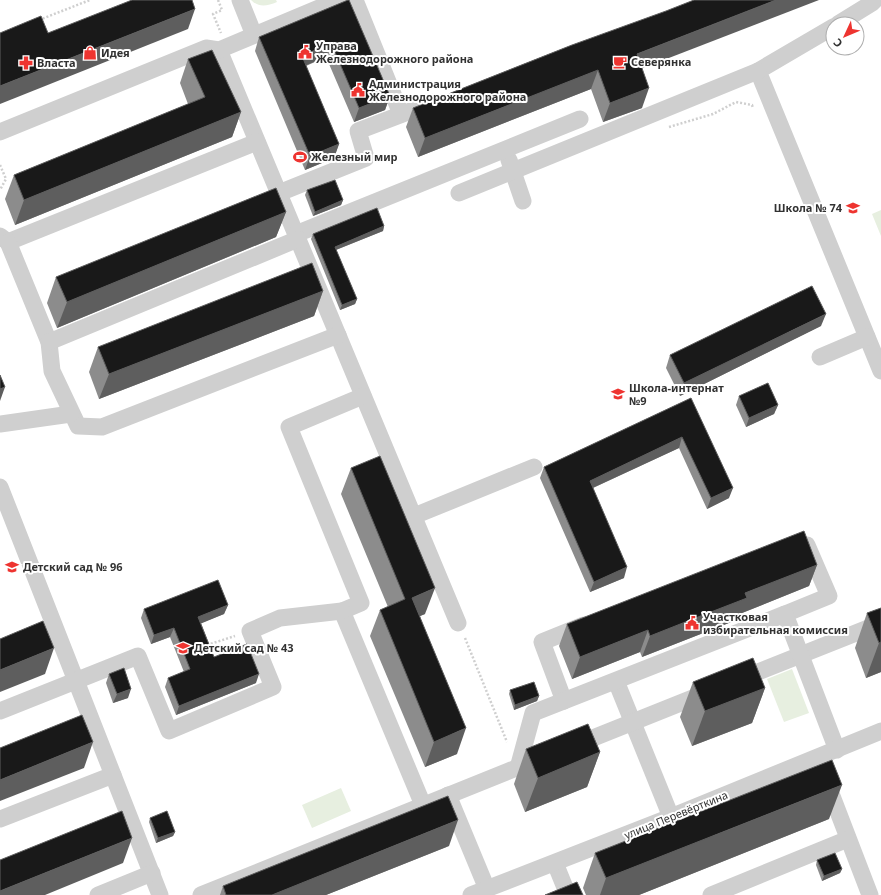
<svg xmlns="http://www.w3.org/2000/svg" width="881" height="895" font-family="'Noto Sans',sans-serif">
<rect width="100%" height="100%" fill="#fff"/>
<g fill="#e7efe0">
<path d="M251 0H276L277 2C267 6 259 8 251 0Z"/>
<polygon points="881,210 881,236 872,214"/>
<polygon points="792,669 809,713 784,722 767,679"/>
<polygon points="341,788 351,811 312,828 302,805"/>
</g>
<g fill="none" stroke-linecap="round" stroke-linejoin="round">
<g stroke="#cfcfcf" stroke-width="2.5" stroke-dasharray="2 2" stroke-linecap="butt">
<polyline points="218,0 222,10 213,14 221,33"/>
<polyline points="39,20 90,0"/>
<polyline points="669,127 713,114 736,102 752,105 753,108"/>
<polyline points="0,165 6,179 0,190"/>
<polyline points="465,638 507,742"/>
<polyline points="207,645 235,636"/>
</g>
<g stroke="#cfcfcf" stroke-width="17">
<polyline points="240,0 254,35"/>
<polyline points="355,0 401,114"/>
<polyline points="838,24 872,3 875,0"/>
<polyline points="833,27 758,71 881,371"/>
<polyline points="219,50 458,623"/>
<polyline points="0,132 206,48 219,50 338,0"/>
<polyline points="509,160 523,201"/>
<polyline points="279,193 366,158 358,131 434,102"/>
<polyline points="459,193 758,71"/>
<polyline points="296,234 580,119"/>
<polyline points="0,236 8,242 257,142"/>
<polyline points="8,242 49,342 52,371 78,426 102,427 338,335"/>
<polyline points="49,342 298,239"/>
<polyline points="820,357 867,337"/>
<polyline points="363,396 289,427 361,603 342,611 423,805"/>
<polyline points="0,424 71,414"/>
<polyline points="0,487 160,895"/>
<polyline points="414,516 534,467"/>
<polyline points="785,614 829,596 807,545"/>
<polyline points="738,680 881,623"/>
<polyline points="616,681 671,817"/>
<polyline points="564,701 542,642 584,625"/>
<polyline points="0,711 138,656 169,731 273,687 250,631 280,618 342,611"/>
<polyline points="573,746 708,692"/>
<polyline points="518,768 533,713 785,614 837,750"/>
<polyline points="827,783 870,895"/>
<polyline points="448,795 487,889"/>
<polyline points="0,819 113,775"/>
<polyline points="555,863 568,895"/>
<polyline points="98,895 152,873"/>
<polyline points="201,895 541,758"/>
<polyline points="471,895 671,817 881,731"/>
<polyline points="711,895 848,839"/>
</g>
</g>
<g fill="#8c8c8c">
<polygon points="348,0 390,96 385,110 354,122 326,57 306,66 339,144 334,158 305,170 255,51 259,37"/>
<polygon points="572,45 642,69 642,108 603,122 591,89 418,157 406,127 413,108"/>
<polygon points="188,59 241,112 232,137 15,225 5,199 14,175 188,104 180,83"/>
<polygon points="307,190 343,200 341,205 313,216 305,195"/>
<polygon points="286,212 276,237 57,328 47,303 56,277"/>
<polygon points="384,226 383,231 336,250 357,299 355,304 340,310 311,239 313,234"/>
<polygon points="323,291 314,316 99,399 89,372 98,347"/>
<polygon points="821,326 680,396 666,368 670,355"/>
<polygon points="739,396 778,405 774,414 746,427 736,405"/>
<polygon points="691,398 729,498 707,509 679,448 593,488 624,578 590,592 540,478 544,467"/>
<polygon points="351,468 425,614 420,616 457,754 425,767 370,636 380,610 388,607 341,494"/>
<polygon points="817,565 809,586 742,613 739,619 642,657 640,652 572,679 559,646 567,624"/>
<polygon points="228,605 224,614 201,623 214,657 256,683 176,715 165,687 168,678 184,672 170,637 151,644 141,618 144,609"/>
<polygon points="881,608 881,672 866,678 855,648 867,613"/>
<polygon points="109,674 128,698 113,703 106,683"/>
<polygon points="693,682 765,688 752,723 692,746 680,717"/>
<polygon points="510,690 539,696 537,701 514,710 509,694"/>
<polygon points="526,749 600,752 587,787 525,812 514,784"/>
<polygon points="150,818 175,832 173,836 156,843 149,822"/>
<polygon points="829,819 639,895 586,895 583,888 595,853"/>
<polygon points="449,846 326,895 220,895 223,886"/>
<polygon points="817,860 842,869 840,873 822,881 816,865"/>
</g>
<g fill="#5e5e5e">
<polygon points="776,0 819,0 630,73 637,54"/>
<polygon points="195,9 188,29 0,104 0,86"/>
<polygon points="331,43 326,57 297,69 302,56"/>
<polygon points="598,70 591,89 418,157 425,138"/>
<polygon points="649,88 642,108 603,122 610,103"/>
<polygon points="390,96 385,110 354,122 359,108"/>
<polygon points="241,112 232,137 15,225 24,200"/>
<polygon points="339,144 334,158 305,170 310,156"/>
<polygon points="343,200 341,205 313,216 315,212"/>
<polygon points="286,212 276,237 57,328 67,302"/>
<polygon points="384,226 383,231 333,251 335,247"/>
<polygon points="323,291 314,316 99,399 109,374"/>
<polygon points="357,299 355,304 340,310 342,305"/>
<polygon points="826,314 821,326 680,396 684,383"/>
<polygon points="5,387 0,401 0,389"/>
<polygon points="778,405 774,414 746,427 749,418"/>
<polygon points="682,437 679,448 586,491 590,481"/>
<polygon points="733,488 729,498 707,509 711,498"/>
<polygon points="817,565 809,586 742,613 739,619 642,657 650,636 745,593"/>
<polygon points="627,567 624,578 590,592 594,582"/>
<polygon points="435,588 425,614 403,623 412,598"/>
<polygon points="228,605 224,614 195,626 198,617"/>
<polygon points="174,628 170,637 151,644 154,635"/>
<polygon points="648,630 640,652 572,679 580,657"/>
<polygon points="881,642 881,672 866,678 879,643"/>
<polygon points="54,648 45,674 0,692 0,670"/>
<polygon points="259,674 256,683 176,715 179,706"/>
<polygon points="765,688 752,723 692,746 705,711"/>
<polygon points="131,689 128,698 113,703 117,694"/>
<polygon points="539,696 537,701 514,710 515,705"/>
<polygon points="466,728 457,754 425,767 434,742"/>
<polygon points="93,742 84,768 0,801 0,780"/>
<polygon points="600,752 587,787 525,812 538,778"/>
<polygon points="842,785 829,819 639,895 600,895 606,878"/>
<polygon points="458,820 449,846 326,895 272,895"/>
<polygon points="175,832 173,836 156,843 158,838"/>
<polygon points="132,838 123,863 45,895 0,895 0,891"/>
<polygon points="842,869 840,873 822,881 824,876"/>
</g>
<g fill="#191919" stroke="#5e5e5e">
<polygon points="132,0 192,0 195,9 0,86 0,33 41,16 48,33"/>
<polygon points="348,0 349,0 390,96 359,108 331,43 302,56 339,144 310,156 259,37"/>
<polygon points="694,0 776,0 637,54 649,88 610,103 598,70 425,138 413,108 572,45 666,11"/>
<polygon points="212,50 241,112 24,200 14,175 205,97 188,59"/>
<polygon points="335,180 343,200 315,212 307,190"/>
<polygon points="276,188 286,212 67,302 56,277"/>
<polygon points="377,208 384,226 335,247 357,299 342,305 313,234"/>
<polygon points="312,263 323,291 109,374 98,347"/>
<polygon points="812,286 826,314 684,383 670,355"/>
<polygon points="0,375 5,387 0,389"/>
<polygon points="768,383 778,405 749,418 739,396"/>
<polygon points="691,398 733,488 711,498 682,437 590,481 627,567 594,582 544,467"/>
<polygon points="380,456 435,588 412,598 466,728 434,742 380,610 405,599 351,468"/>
<polygon points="804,531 817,565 745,593 747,598 698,617 650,636 648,630 580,657 567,624"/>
<polygon points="218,580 228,605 198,617 214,657 247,644 259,674 179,706 168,678 190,669 174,628 154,635 144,609"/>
<polygon points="881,608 881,642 879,643 867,613"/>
<polygon points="43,621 54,648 0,670 0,639"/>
<polygon points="753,658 765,688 705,711 693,682"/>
<polygon points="124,668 131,689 117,694 109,674"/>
<polygon points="534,682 539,696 515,705 510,690"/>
<polygon points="82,715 93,742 0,780 0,748"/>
<polygon points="588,724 600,752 538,778 526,749"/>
<polygon points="832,760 842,785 606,878 595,853"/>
<polygon points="448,796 458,820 272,895 226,895 223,886"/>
<polygon points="122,811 132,838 0,891 0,860"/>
<polygon points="167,811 175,832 158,838 150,818"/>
<polygon points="835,853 842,869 824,876 817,860"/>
<polygon points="577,882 583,895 545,895"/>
</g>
<defs>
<g id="civic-bare" transform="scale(1.08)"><path d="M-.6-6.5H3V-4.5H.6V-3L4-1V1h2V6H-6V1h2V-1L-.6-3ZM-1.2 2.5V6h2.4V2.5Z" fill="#ee3430" stroke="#fff" stroke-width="2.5" paint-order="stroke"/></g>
<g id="shop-bare" transform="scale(1.08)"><path d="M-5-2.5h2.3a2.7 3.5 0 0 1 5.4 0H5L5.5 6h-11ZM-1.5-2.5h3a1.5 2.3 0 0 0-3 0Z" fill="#ee3430" stroke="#fff" stroke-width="2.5" paint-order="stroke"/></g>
<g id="cafe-bare" transform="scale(1.08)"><path d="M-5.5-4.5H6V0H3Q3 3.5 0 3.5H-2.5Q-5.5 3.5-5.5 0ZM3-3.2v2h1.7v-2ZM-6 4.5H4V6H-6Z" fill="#ee3430" stroke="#fff" stroke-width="2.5" paint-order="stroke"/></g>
<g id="pharmacy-bare" transform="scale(1.08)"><path d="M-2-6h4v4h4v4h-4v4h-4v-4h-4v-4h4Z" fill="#ee3430" stroke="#fff" stroke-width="2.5" paint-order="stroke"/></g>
<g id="stadium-bare" transform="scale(1.08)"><path d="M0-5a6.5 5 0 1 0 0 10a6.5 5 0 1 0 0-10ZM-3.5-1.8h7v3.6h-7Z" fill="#ee3430" stroke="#fff" stroke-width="2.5" paint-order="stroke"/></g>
<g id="school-bare" transform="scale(1.08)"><path d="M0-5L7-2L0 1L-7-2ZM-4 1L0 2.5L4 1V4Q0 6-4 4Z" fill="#ee3430" stroke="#fff" stroke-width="2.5" paint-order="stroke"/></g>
</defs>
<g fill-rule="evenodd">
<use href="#civic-bare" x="305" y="52"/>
<use href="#shop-bare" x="90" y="53"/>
<use href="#cafe-bare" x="620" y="62"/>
<use href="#pharmacy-bare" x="26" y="63"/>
<use href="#civic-bare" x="358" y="90"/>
<use href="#stadium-bare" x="300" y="157"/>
<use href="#school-bare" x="853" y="208"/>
<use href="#school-bare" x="618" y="394"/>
<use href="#school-bare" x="12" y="567"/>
<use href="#civic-bare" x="692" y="623"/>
<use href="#school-bare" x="183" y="648"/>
</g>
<g text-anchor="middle" stroke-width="4" stroke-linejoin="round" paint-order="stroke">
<g font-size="11" font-weight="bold" fill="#323232" stroke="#fff" text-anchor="start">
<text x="316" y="50">Управа<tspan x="316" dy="13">Железнодорожного района</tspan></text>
<text x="101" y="57">Идея</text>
<text x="631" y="66">Северянка</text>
<text x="37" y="67">Власта</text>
<text x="369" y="88">Администрация<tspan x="369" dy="13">Железнодорожного района</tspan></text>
<text x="311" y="161">Железный мир</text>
<text x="842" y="212" text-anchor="end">Школа № 74</text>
<text x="629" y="392">Школа-интернат<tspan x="629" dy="13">№9</tspan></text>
<text x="23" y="571">Детский сад № 96</text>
<text x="703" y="621">Участковая<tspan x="703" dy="13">избирательная комиссия</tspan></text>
<text x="194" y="652">Детский сад № 43</text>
</g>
<g font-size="11" fill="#323232" stroke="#fff">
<text transform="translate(676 815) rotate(-22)" y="4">улица Перевёрткина</text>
</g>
</g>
<g transform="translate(845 36) rotate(226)"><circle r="19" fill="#ffffff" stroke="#adadad"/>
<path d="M0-3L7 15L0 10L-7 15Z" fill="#ee3430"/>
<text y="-6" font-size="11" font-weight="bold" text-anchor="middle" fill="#323232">С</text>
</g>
</svg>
